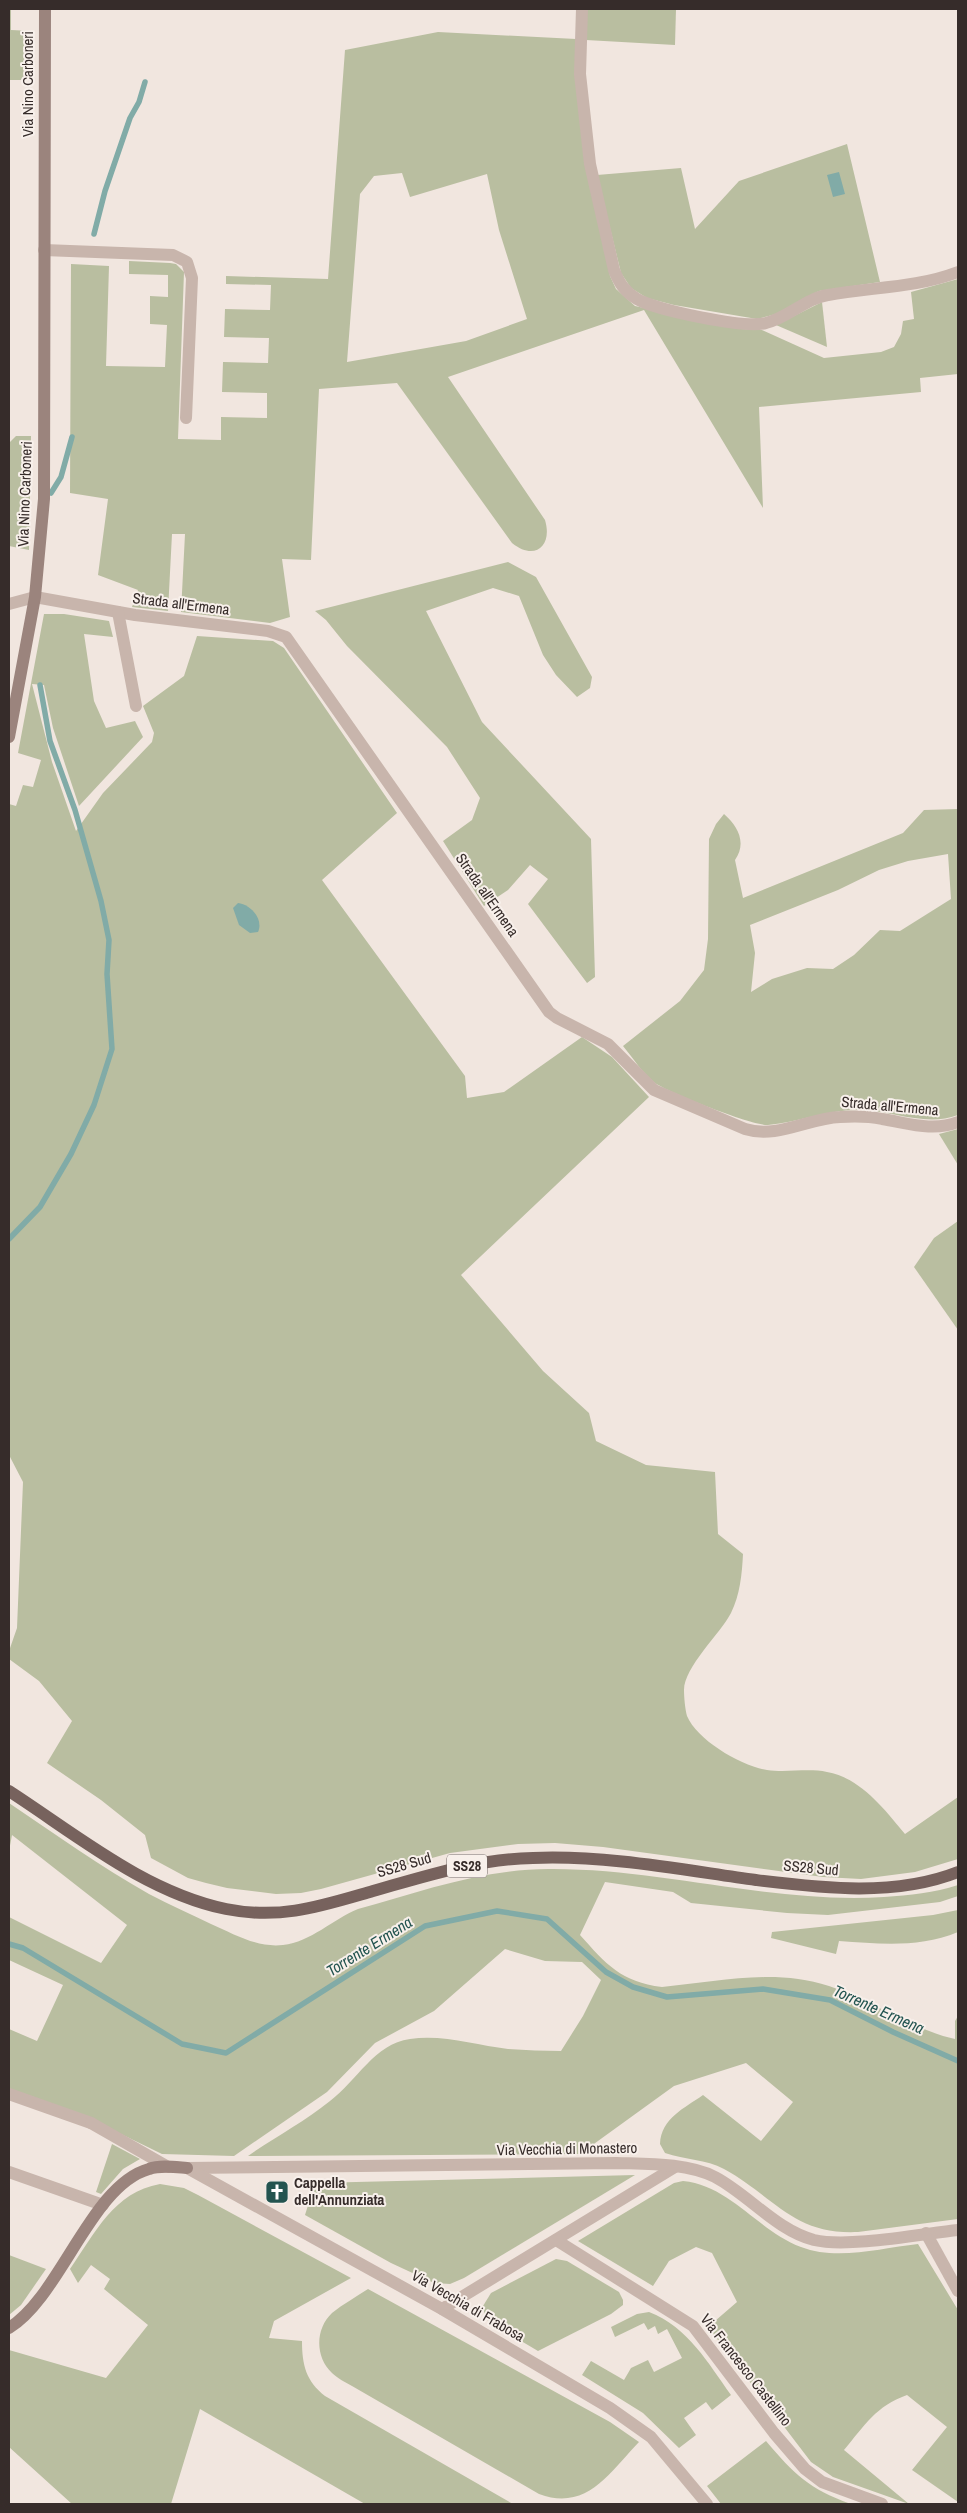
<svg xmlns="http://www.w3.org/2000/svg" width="967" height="2513" font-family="'Archivo Narrow',sans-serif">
<rect width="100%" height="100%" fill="#f1e6df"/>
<g fill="#b9bea0" fill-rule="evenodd">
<polygon points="9,9 11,9 11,30 32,31 31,80 10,80 9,150"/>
<polygon points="587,9 676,9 675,45 586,40"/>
<path d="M438 32 576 39 610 276 616 289 635 306 742 329 762 330 824 358 881 352 894 347 901 334 903 321 914 319 911 292 958 279V374L920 378 921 392 759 407 763 508 644 310 448 377 545 520C553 547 534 561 512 543L397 383 319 389 311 560 282 559 290 617 270 623 181 612 185 534H172L168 611 132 607 138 590 98 575 108 499 70 493 71 264 109 266 106 366 165 367 167 325 150 324V296L168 297V275L129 274V261L170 263 176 264 184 272 178 439 221 440V417L267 418V393L222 392 223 362 268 363 269 338 224 337 225 309 270 310 271 285 226 284V276L328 279 345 50ZM402 173 410 197 487 174 499 230 527 319 466 341 347 362 360 194 374 176Z"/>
<polygon points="847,144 880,282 819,291 776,314 757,319 674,305 647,298 631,288 621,273 597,175 681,168 695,229 739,181"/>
<polygon points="822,302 827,347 776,325"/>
<polygon points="16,436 31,436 29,550 9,546 9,443"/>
<polygon points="508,562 536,577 592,677 590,688 577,697 556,675 543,655 519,596 493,588 426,611 482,722 591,839 595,977 587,983 528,904 548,879 530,865 508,890 484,906 443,841 472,820 480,798 447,747 347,646 326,620 315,611"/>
<path d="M44 614H64L109 621 113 637 84 634 94 701 106 728 135 721 143 737 79 806 53 728 44 685 32 684 52 762 76 831 103 793 152 742 154 733 143 706 184 676 197 636 273 641 284 648 397 813 322 880 465 1076 467 1098 504 1092 582 1037 612 1057 649 1097 461 1275 543 1371 589 1413 596 1441 646 1465 715 1472 718 1534 743 1554C742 1574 740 1595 731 1613 720 1634 684 1667 684 1690 684 1697 685 1709 687 1716 697 1740 741 1766 767 1770 786 1773 808 1768 827 1772 861 1778 885 1810 905 1834L958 1797V1859L915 1872 861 1879 823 1877 603 1847 555 1843 518 1844 450 1853 321 1889 301 1893 276 1894 227 1888 206 1883 188 1878 151 1858 145 1835 101 1800 47 1763 72 1721 39 1681 9 1659V1651L17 1628 23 1482 9 1455V804L16 806 23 785 33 787 41 760 18 753Z"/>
<path d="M958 809V1115C926 1127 894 1111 861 1110 828 1109 800 1122 768 1125 753 1126 669 1093 655 1083 643 1074 633 1058 623 1046L680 1001 704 970 708 939 709 839 716 824 724 814C738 826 747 843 735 860L743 898 903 833 924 810ZM948 854 951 899 900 931 880 930 854 955 833 969 807 968 772 979 751 992 755 953 750 925 838 890 879 870 908 861Z"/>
<polygon points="958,1129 958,1165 939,1134"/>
<polygon points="958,1221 958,1330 914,1267 934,1238"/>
<path d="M9 1803C55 1834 101 1867 149 1894 170 1905 191 1914 211 1924 234 1934 257 1948 283 1945 311 1942 333 1919 358 1909 422 1891 486 1868 553 1869 664 1869 773 1904 884 1897 910 1895 934 1893 958 1885V1896L940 1902 828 1915 787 1913 691 1903 673 1892 605 1882 580 1935C606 1964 621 1982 662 1987 718 1982 773 1968 829 1986 872 2000 910 2029 955 2039V2021L958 2016V2219L858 2232C793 2235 775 2197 724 2169 706 2159 685 2160 665 2153L660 2144C661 2118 685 2108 703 2095L761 2141 793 2102 746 2063 674 2086 580 2154 248 2156C275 2137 304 2122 330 2101 357 2081 374 2044 410 2039 442 2034 476 2045 508 2049 526 2050 544 2051 561 2051L583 2016 601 1980 582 1962 545 1961 505 1949 434 2011 375 2043 327 2092 234 2156 162 2154 88 2118 9 2090V2029L37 2041 63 1985 9 1960V1917L101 1963 127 1925 12 1835 9 1851Z"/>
<path d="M958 1910V1932C919 1948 881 1944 839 1941L836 1954 771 1938 772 1932 933 1915Z"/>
<polygon points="112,2144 140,2159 123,2169 101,2194 96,2192"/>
<polygon points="635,2175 464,2278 450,2284 434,2283 391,2263 305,2215 315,2183"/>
<path d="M683 2181C731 2186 758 2231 801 2247 837 2261 881 2248 918 2244L958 2310V2502L912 2470 947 2427 907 2395C876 2406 865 2425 844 2450L909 2504 833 2477 811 2462 708 2327 737 2302 712 2253 696 2247 669 2261 653 2286 578 2241 674 2183Z"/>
<path d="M160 2184 184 2188 198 2195 351 2278 274 2321 269 2338 302 2341C302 2365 306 2381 325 2396L513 2504H365L200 2409 171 2504H72L9 2447V2350L106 2378 148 2325 104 2289 110 2279 91 2265 78 2283 70 2269C95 2233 114 2192 160 2184Z"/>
<polygon points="9,2255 46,2269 21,2305 9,2315"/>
<polygon points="556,2259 567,2261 619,2292 623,2300 623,2305 611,2314 538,2351 489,2322 485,2317 483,2306 491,2293"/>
<path d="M368 2289 610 2422 639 2442C610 2472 587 2512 539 2494L352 2386C345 2382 337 2378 332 2373 315 2357 315 2329 332 2313 343 2304 356 2297 368 2289Z"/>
<path d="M649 2312C688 2327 708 2363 731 2395L712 2410 706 2402 684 2418 696 2435 679 2448 643 2413 582 2375 591 2361 624 2380 631 2368 648 2360 654 2372 682 2358 667 2329 658 2334 655 2326 648 2330 644 2323 615 2337 611 2327 637 2314Z"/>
<path d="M766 2441C794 2474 809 2489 851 2504H721L707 2486Z"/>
</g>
<g fill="#81aba7">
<polygon points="839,172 845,194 833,197 827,175"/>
<path d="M238 903C250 904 264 919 258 932L250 933 239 925 233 908Z"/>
</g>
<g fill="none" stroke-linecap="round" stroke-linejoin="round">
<g stroke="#81aba7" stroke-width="5.5">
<polyline points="94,234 105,191 130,118 139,102 145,82"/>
<polyline points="51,493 61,477 72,437"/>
<polyline points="9,1239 40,1207 71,1154 94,1105 112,1049 107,974 109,940 101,901 75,810 50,741 40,685"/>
<polyline points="9,1944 23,1948 182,2044 226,2053 425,1926 497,1911 547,1919 606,1972 633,1987 667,1997 763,1989 830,2000 893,2032 958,2061"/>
</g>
<polyline stroke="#c8b5ac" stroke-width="12" points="9,2094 91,2123"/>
<g stroke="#c8b5ac" stroke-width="12">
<path d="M582 9 580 74 590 164 614 270C619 283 625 292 637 299 656 310 746 329 766 323 788 318 806 298 828 295 872 287 916 288 958 272"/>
<polyline points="44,250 173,255 187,262 192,278 186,418"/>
<path d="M9 604 35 597 135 615 268 631 286 637 549 1012 557 1018 608 1044 654 1090 745 1129C777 1139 809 1118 840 1117 854 1116 868 1116 882 1119 908 1123 933 1132 958 1122"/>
<polyline points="118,612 136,706"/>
<polyline points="91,2123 168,2167"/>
<polyline points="9,2172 103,2205"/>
<polyline points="926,2233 958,2291"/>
<polyline points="556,2240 693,2326 774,2433 805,2469 822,2482 882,2504"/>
<polyline points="442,2309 675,2167"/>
</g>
<g stroke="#c8b5ac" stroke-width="12">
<path d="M187 2168 617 2163C648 2164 687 2163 715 2177 749 2195 776 2230 814 2240 848 2248 921 2234 958 2230"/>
<polyline points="189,2169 442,2309 610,2408 651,2437 707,2504"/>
</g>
<g stroke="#9b847d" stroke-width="12">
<polyline points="9,737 35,597 44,499 45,9"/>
<path d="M9 2328C61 2296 91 2185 149 2169 160 2165 174 2167 187 2168"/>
</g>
<path stroke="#77625d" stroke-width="12" d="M9 1791C77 1835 145 1892 226 1909 281 1920 321 1906 373 1891 426 1876 478 1859 533 1858 608 1855 683 1870 756 1880 822 1888 895 1897 958 1872"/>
</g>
<defs>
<g id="church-square" transform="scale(1.25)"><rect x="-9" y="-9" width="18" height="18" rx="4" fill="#235450" stroke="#f8f0eb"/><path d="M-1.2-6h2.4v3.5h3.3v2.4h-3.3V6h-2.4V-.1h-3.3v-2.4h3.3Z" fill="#fff"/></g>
</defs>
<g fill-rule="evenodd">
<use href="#church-square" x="277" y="2192"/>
</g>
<g text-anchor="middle" stroke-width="4" stroke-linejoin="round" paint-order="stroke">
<rect fill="#f8f0eb" stroke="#706764" stroke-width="1" x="447" y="1854.5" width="40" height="23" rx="4"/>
<g font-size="14" font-weight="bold" fill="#362c2a">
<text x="467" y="1871">SS28</text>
</g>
<g font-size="15" fill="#362c2a" stroke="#f8f0eb">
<text transform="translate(28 84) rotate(-90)" y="5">Via Nino Carboneri</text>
<text transform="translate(25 494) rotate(-88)" y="5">Via Nino Carboneri</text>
<text transform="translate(181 604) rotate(7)" y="5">Strada all'Ermena</text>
<text transform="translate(487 895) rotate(55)" y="5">Strada all'Ermena</text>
<text transform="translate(890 1106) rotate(5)" y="5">Strada all'Ermena</text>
<text transform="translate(404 1865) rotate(-16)" y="5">SS28 Sud</text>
<text transform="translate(811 1868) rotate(5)" y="5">SS28 Sud</text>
<text transform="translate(567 2149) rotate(-1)" y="5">Via Vecchia di Monastero</text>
<text transform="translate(468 2306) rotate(30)" y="5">Via Vecchia di Frabosa</text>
<text transform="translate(746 2370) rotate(52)" y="5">Via Francesco Castellino</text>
</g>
<g font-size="15" font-weight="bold" fill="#362c2a" stroke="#f8f0eb" text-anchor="start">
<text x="294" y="2188">Cappella<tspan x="294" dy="17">dell'Annunziata</tspan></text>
</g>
<g font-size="16" font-style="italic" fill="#235450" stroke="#f8f0eb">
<text transform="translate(369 1946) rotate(-32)" y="6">Torrente Ermena</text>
<text transform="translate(879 2009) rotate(24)" y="6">Torrente Ermena</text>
</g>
</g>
<rect width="967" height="2513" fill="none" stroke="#362c2a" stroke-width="20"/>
</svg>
